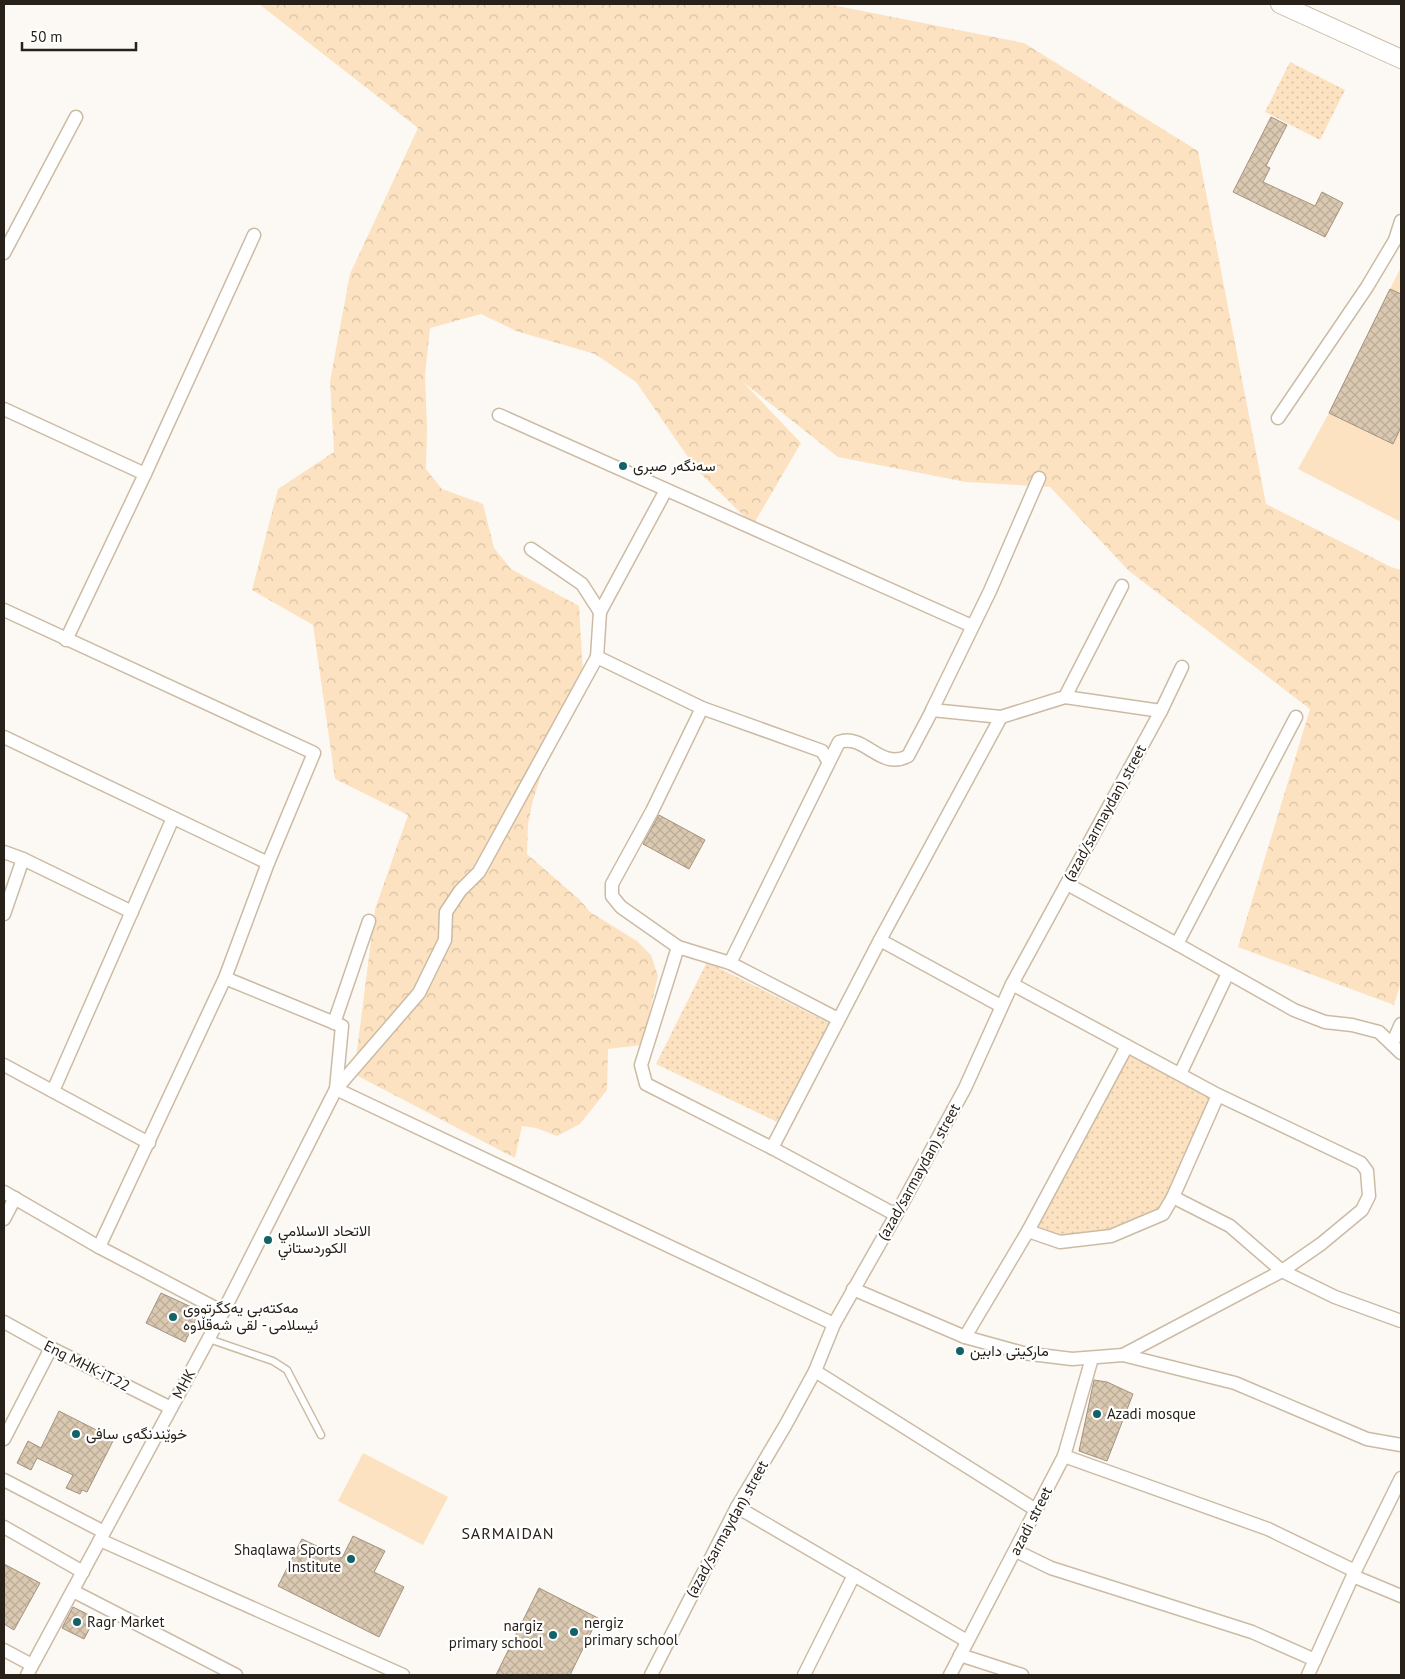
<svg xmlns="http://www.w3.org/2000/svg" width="1405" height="1679" font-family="'PT Sans',Vazirmatn,sans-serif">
<defs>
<pattern id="forest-crowns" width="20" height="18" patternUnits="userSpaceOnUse" patternTransform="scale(1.25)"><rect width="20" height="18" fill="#fce2c0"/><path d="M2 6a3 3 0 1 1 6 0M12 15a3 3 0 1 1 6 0" fill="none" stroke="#d8c2a4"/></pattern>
<pattern id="park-dots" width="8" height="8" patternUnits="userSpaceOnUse" patternTransform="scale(1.25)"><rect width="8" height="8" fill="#fce2c0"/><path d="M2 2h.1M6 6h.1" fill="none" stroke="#d8c2a4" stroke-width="1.8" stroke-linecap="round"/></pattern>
<pattern id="building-cross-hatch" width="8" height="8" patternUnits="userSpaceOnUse" patternTransform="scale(1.25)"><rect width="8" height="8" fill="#dac8b1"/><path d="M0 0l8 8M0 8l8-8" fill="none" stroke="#bbac98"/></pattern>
</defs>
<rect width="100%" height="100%" fill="#fcf9f4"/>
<polygon fill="url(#forest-crowns)" points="259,4 827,4 1024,43 1198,151 1266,504 1391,567 1401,570 1401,982 1394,1005 1238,947 1310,709 1129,571 1050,487 966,482 838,457 743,382 801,443 753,525 697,470 636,382 595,354 516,331 481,314 430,328 425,375 427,428 426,469 442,489 483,504 494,548 511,569 579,606 583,673 557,727 533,800 528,824 527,854 580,900 590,912 637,941 651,955 658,976 642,1045 608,1049 607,1090 580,1124 557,1136 536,1128 522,1126 515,1158 354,1074 375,909 408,815 335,779 313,625 252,590 278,489 334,452 330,381 350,274 418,128"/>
<g fill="url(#park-dots)">
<polygon points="1290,62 1345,90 1320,140 1265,112"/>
<polygon points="707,962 829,1023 777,1122 656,1064"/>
<polygon points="1127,1046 1218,1095 1163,1214 1111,1236 1060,1242 1028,1231"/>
</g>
<g fill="#fce2c0">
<polygon points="1401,267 1401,522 1298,469 1329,413"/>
<polygon points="363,1453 448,1497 423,1545 338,1501"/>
</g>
<g fill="url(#building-cross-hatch)" stroke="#a4937d">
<polygon points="1271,117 1287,125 1266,166 1270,168 1263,182 1315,206 1322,192 1343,203 1325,237 1233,192"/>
<polygon points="1390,289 1401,294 1401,427 1393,444 1329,413"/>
<polygon points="659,815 705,840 689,869 643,844"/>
<polygon points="161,1293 200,1311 185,1342 146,1323"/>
<polygon points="1094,1380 1107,1382 1133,1394 1107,1461 1079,1451"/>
<polygon points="59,1411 114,1439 87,1492 82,1490 80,1494 66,1488 73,1475 37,1458 31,1470 17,1463 28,1441 41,1448"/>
<polygon points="353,1536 385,1551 374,1572 404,1587 379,1637 278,1586 302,1539 342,1558"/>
<polygon points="4,1564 40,1583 14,1630 4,1624"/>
<polygon points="539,1588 598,1618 570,1675 496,1675"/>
<polygon points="73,1607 95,1618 84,1639 62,1628"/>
</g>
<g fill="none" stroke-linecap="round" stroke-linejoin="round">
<g stroke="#ccbba4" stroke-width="9">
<polyline id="service" points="209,1339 273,1361 287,1370 321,1435"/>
</g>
<g stroke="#ccbba4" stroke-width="15">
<g id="minor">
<polyline points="4,253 76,117"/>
<polyline points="4,409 145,474"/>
<polyline points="499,415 972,626"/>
<polyline points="1278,418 1367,287 1395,240 1401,221"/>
<polyline points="1039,478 990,591 932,710 1001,717 1065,697"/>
<polyline points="531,549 582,584 600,612 597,657 702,708 822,751 828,761"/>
<polyline points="1122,586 1065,697 1161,711"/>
<polyline points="4,610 314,753 268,863 225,978 99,1247"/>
<polyline points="600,612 666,490"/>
<polyline points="66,640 145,474 254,235"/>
<polyline points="702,708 652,811 612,884 612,896 621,907 678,947 730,963 838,1019"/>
<polyline points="4,737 268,863"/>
<polyline points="4,852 23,859 132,912"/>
<polyline points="1067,884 1177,944 1294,1010 1325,1022 1352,1025 1379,1032 1401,1053"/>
<polyline points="4,914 23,859"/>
<polyline points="880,940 1001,1006"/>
<polyline points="1177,944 1296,717"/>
<polyline points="678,947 641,1065 646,1084 772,1148 896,1215"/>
<path d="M730 963 839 742C865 733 880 771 908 756L935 705"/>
<polyline points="225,978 342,1026 336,1089"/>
<polyline points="334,1023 369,921"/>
<polyline points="1392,1044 1401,1024"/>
<polyline points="4,1065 149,1143"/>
<polyline points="1180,1074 1228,973"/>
<polyline points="336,1089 834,1324"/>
<polyline points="53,1091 173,818"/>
<polyline points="772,1148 880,940 1001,717"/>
<polyline points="4,1192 99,1247 223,1312"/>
<polyline points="1173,1197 1230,1226 1282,1271 1335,1297 1401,1321"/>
<polyline points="4,1219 15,1198"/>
<polyline points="1028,1231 1060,1242 1111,1236 1163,1214 1173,1197 1218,1095"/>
<polyline points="853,1289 965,1337 1023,1353 1072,1359 1123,1355 1282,1271 1321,1244 1362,1210 1369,1196 1367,1171 1361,1163 1218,1095 1012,984"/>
<polyline points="4,1322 51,1348 171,1408"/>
<polyline points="965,1337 1028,1231 1127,1046"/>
<polyline points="1123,1355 1235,1383 1367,1439 1401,1445"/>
<polyline points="815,1371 1036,1510"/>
<polyline points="4,1439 51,1348"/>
<polyline points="1064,1456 1268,1529 1355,1571"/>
<polyline points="4,1480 104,1532"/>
<polyline points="737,1507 967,1641"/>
<polyline points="4,1527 83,1572"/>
<polyline points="100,1540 403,1675"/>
<polyline points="1016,1551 1051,1568 1252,1632 1315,1660"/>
<polyline points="1353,1576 1401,1596"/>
<polyline points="73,1591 236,1675"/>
<polyline points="4,1650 32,1665"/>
<polyline points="960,1655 1022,1675"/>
<polyline points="27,1675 223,1312 336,1089 419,993 445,940 446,912 460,891 479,872 597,657"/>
<polyline points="651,1675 737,1507 785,1426 815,1371 834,1324 896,1215 965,1088 1012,984 1161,711 1182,667"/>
<polyline points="804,1675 854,1575"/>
<polyline points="950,1675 1064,1456 1092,1358"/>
<polyline points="1308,1675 1355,1571 1401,1478"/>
</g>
</g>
<g stroke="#ccbba4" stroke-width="20">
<polyline id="secondary" points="1280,4 1401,59"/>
</g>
<use href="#service" stroke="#fff" stroke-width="6"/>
<use href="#minor" stroke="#fff" stroke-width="12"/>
<use href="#secondary" stroke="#fff" stroke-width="18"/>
</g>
<g fill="#126268" stroke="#fff" stroke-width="2">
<circle cx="623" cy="466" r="5"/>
<circle cx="268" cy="1240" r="5"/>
<circle cx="173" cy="1317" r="5"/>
<circle cx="960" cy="1351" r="5"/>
<circle cx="1097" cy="1414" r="5"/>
<circle cx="76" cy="1434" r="5"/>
<circle cx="351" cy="1559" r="5"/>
<circle cx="77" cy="1622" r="5"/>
<circle cx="574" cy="1632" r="5"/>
<circle cx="553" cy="1635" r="5"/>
</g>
<g text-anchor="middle" stroke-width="4.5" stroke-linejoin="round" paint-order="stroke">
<g font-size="15" fill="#282119" stroke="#fff" text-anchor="start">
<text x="633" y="471">سەنگەر صبری</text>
<text x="278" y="1236">الاتحاد الاسلامي<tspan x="278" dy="17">الكوردستاني</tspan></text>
<text x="183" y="1313">مەکتەبی یەکگرتووی<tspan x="183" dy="17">ئیسلامی - لقی شەقڵاوە</tspan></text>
<text x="970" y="1356">ماركيتى دابين</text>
<text x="1107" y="1419">Azadi mosque</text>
<text x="86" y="1439">خوێندنگەی سافی</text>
<text x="341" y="1555" text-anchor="end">Shaqlawa Sports<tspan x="341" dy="17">Institute</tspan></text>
<text x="87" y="1627">Ragr Market</text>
<text x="584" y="1628">nergiz<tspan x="584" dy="17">primary school</tspan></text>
<text x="543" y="1631" text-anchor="end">nargiz<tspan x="543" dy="17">primary school</tspan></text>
</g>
<g font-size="15" fill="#282119" stroke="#fff">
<text transform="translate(1105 813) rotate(-61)" y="5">(azad/sarmaydan) street</text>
<text transform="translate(919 1172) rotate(-61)" y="5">(azad/sarmaydan) street</text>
<text transform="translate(87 1366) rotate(27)" y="5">Eng MHK-iT.22</text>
<text transform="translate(184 1384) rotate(-62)" y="5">MHK</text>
<text transform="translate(1031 1521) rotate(-63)" y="5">azadi street</text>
<text transform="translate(727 1529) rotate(-61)" y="5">(azad/sarmaydan) street</text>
</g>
<g font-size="16" letter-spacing="1" fill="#282119" stroke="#fff">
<text x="508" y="1539">SARMAIDAN</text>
</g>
</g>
<rect width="1405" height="1679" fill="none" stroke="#282119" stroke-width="10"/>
<path d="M22 42v8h114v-8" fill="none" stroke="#282119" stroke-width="2.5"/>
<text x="30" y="42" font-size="15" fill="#282119" stroke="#ffffff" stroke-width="4" paint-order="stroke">50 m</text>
</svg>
